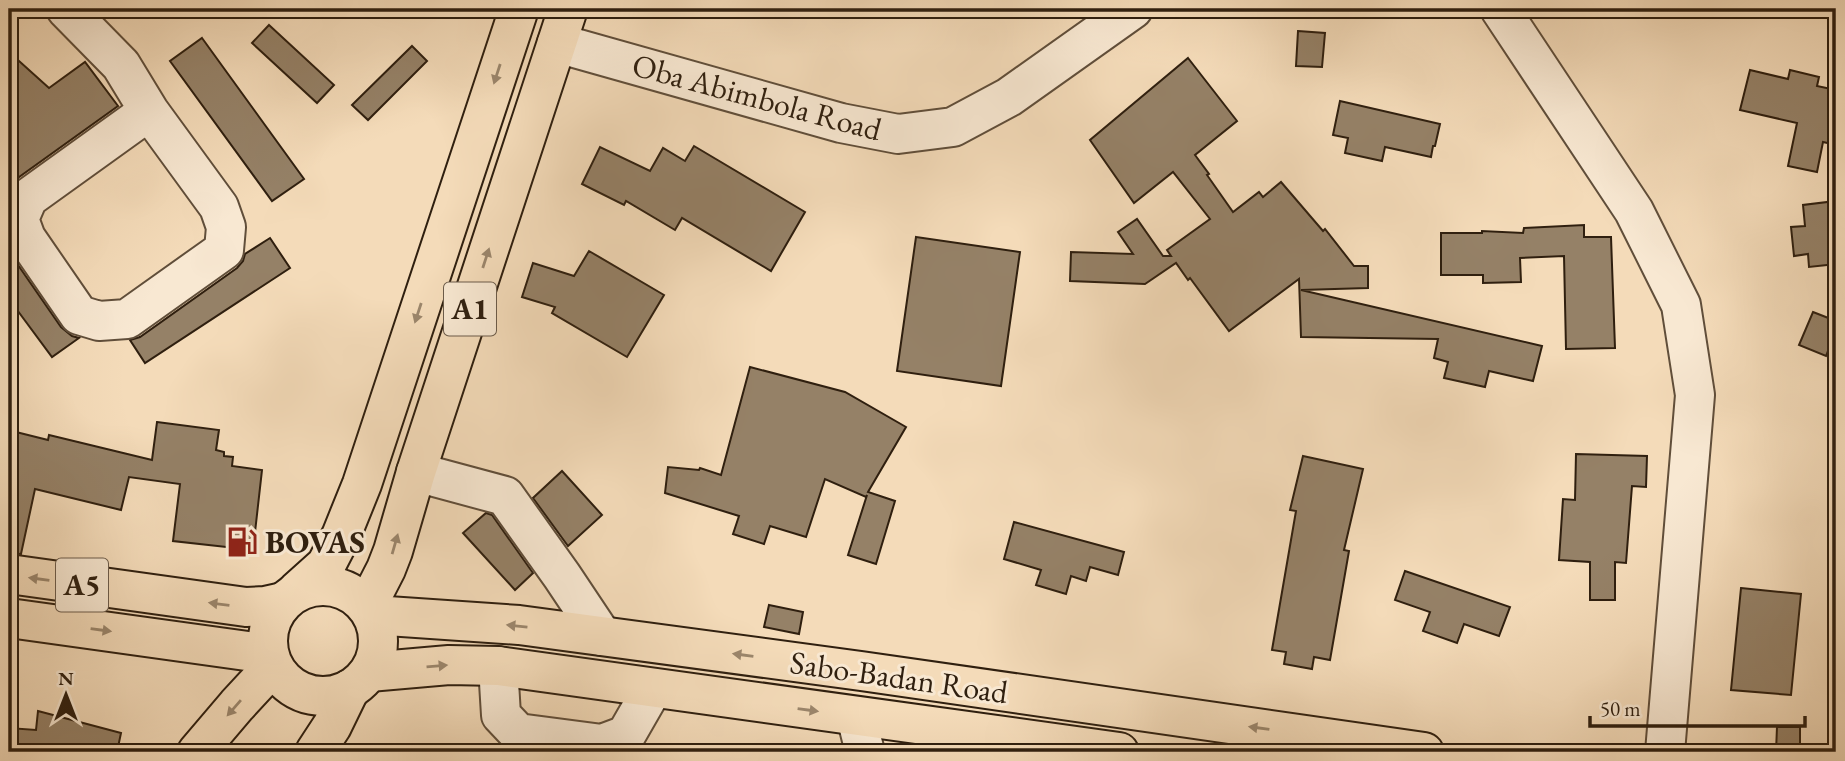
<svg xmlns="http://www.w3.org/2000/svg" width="1845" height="761" font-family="'EB Garamond',serif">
<rect width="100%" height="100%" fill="#f4dbb9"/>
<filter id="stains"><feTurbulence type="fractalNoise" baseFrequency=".00286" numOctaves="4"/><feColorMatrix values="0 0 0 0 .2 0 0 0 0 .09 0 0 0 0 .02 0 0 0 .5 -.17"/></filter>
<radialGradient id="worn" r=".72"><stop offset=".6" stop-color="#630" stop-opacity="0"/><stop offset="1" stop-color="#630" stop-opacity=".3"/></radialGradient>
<g fill="#958167" stroke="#2f1f0f" stroke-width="2">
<polygon points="269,25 334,85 317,103 252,43"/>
<polygon points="1298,31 1325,33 1322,67 1296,66"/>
<polygon points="202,38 304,179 272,201 170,61"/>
<polygon points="412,46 427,61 368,120 352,105"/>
<polygon points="9,52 49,88 85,62 118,106 15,180 9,188"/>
<polygon points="1188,58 1237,121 1195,155 1209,174 1207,175 1233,212 1259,192 1263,197 1281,182 1323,231 1325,229 1354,266 1368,266 1368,288 1301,290 1542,346 1533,381 1489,371 1485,387 1444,378 1448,362 1434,358 1438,339 1301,337 1299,279 1229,331 1190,278 1188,280 1176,263 1145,284 1070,281 1071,252 1133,254 1118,232 1137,219 1163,256 1171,256 1167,250 1210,219 1173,172 1134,203 1090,140"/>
<polygon points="1750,70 1788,79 1790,70 1819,77 1817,86 1836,90 1836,145 1823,142 1817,172 1788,166 1797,123 1740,110"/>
<polygon points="1340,101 1440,124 1435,146 1433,146 1431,157 1385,147 1382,161 1345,153 1348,138 1333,135"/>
<polygon points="694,146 805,212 771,271 682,218 675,230 626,201 624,205 582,184 600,147 650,171 663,148 685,161"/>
<polygon points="1836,201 1836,264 1809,267 1808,254 1794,256 1791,227 1805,226 1803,205"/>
<polygon points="1584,225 1584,237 1611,237 1615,348 1566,349 1564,256 1520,258 1521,282 1483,283 1483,275 1441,275 1441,233 1482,233 1482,231 1523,233 1524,228"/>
<polygon points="916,237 1020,252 1001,386 897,371"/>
<polygon points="270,238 290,268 145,363 130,340 140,337 237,268 243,261 245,254"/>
<polygon points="589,251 664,295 627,357 552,313 555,307 522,297 533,263 574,276"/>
<polygon points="9,252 61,327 72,336 79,338 52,357 9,299"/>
<polygon points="1813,312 1836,321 1836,330 1826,356 1799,345"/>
<polygon points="750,367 845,392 906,427 868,492 895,501 876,564 848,555 867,495 866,497 825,479 806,537 770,526 764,544 733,534 739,516 665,493 668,467 699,470 700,468 721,475"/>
<polygon points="157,422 219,430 216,450 224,452 224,456 233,457 232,466 262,470 253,550 173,541 180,484 129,477 121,510 35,489 21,554 9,553 9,445 12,431 48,440 49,435 152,460"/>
<polygon points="1576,454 1647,456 1646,487 1632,486 1626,563 1615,562 1615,600 1590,600 1590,562 1559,560 1563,499 1575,500"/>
<polygon points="1303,456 1363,469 1344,550 1349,551 1330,660 1314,657 1312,669 1284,664 1286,652 1272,650 1296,511 1290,510"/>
<polygon points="562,471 602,515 568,546 533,498"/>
<polygon points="486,513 492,515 533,573 515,590 463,533"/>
<polygon points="1014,522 1124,552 1118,575 1090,567 1086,581 1071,576 1066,594 1036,585 1041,570 1004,559"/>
<polygon points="1405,571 1510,607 1499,636 1464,624 1457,643 1423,631 1430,612 1395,600"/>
<polygon points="1741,588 1801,594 1791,695 1731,690"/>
<polygon points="769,605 803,612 799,634 764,627"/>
<polygon points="38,711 121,733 117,752 9,752 9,728 36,730"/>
<polygon points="1777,727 1800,727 1800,752 1776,752"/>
</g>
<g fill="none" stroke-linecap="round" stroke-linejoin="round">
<g stroke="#604e3a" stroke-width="42">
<g id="minor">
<polyline points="66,9 121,65 149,111 219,207 226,227 224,250 127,319 99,321 79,315 26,238 19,219 28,198 149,111"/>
<polyline points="1500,9 1634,211 1681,305 1695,395 1665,752"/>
<polyline points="557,43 841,123 898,134 953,127 1009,97 1133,9"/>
<polyline points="416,472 505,496 562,576 602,636"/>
<polyline points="498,666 501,715 518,733 602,744 626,735 653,688"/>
<polyline points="856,716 865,752"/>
</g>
</g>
<g stroke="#2f1f0f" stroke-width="42">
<g id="highway">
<polyline points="9,574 246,607 265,606 283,602"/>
<circle cx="323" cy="641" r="55"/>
<polyline points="297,591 326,565 341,536 362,484 519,9"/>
<polyline points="367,606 386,569 393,551 416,472 568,9"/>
<polyline points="373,615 519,625 861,671 1424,752"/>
<polyline points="9,618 269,654"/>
<polyline points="369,672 449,665 498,666 1119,752"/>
<polyline points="197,752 237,705 273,666"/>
<polyline points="315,752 332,726 350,689"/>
</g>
</g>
<use href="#minor" stroke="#f8e8d2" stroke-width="38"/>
<use href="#highway" stroke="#f4dbb9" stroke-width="38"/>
</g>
<defs><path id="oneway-solid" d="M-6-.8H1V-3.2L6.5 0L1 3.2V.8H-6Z" transform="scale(1.75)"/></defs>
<g fill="#9b866c">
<use href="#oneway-solid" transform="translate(497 74) rotate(108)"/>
<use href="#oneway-solid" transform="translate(486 258) rotate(-72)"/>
<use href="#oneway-solid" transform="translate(418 313) rotate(108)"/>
<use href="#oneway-solid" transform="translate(395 544) rotate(-74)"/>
<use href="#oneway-solid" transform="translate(39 579) rotate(-172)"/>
<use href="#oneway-solid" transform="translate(219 604) rotate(-173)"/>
<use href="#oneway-solid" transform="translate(517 626) rotate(-174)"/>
<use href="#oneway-solid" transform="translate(101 630) rotate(8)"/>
<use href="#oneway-solid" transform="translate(743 655) rotate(-172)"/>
<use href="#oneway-solid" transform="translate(437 666) rotate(-5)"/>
<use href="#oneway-solid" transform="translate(234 708) rotate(131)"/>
<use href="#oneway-solid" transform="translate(808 710) rotate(8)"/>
<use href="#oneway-solid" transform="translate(1259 728) rotate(-172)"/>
</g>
<defs>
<g id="fuel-bare" transform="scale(2.415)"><path d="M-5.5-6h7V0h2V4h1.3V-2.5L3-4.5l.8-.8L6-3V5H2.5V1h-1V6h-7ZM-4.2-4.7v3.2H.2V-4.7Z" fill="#8f2418" stroke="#f8e8d2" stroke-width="2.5" paint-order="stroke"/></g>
</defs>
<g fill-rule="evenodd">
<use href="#fuel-bare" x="242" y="542"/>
</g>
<g text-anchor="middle" stroke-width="6" stroke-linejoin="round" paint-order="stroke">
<g fill="#f8e8d2" stroke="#6b5b4a" stroke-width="2">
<rect x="444" y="282.5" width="52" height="53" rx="5"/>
<rect x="56" y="558.5" width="52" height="53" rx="5"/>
</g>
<g font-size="30" font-weight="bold" fill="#2f1f0f">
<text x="470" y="319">A1</text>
<text x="82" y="595">A5</text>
</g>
<g font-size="32" fill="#2f1f0f" stroke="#f8e8d2">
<text transform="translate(757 97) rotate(15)" y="11">Oba Abimbola Road</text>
<text transform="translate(899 677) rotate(8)" y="11">Sabo-Badan Road</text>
</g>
<g font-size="32" font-weight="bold" fill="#2f1f0f" stroke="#f8e8d2" text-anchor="start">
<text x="265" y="553">BOVAS</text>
</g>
</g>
<rect width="1845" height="761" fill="none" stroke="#f4dbb9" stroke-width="35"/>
<rect x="10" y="10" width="1824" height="740" fill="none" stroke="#2f1f0f" stroke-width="3.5"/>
<rect x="18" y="18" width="1810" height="726" fill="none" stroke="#2f1f0f" stroke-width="2"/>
<g transform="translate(66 695)" stroke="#f8e8d2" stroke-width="5" paint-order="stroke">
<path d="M0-5L12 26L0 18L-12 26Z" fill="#2f1f0f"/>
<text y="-10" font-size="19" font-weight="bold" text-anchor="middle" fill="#2f1f0f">N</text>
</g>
<path d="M1590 716v10h215v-10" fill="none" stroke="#2f1f0f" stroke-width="3.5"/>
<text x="1600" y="716" font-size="21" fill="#2f1f0f" stroke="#f8e8d2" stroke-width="5" paint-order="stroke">50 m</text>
<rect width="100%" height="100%" filter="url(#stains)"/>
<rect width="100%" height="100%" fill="url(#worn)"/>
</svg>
